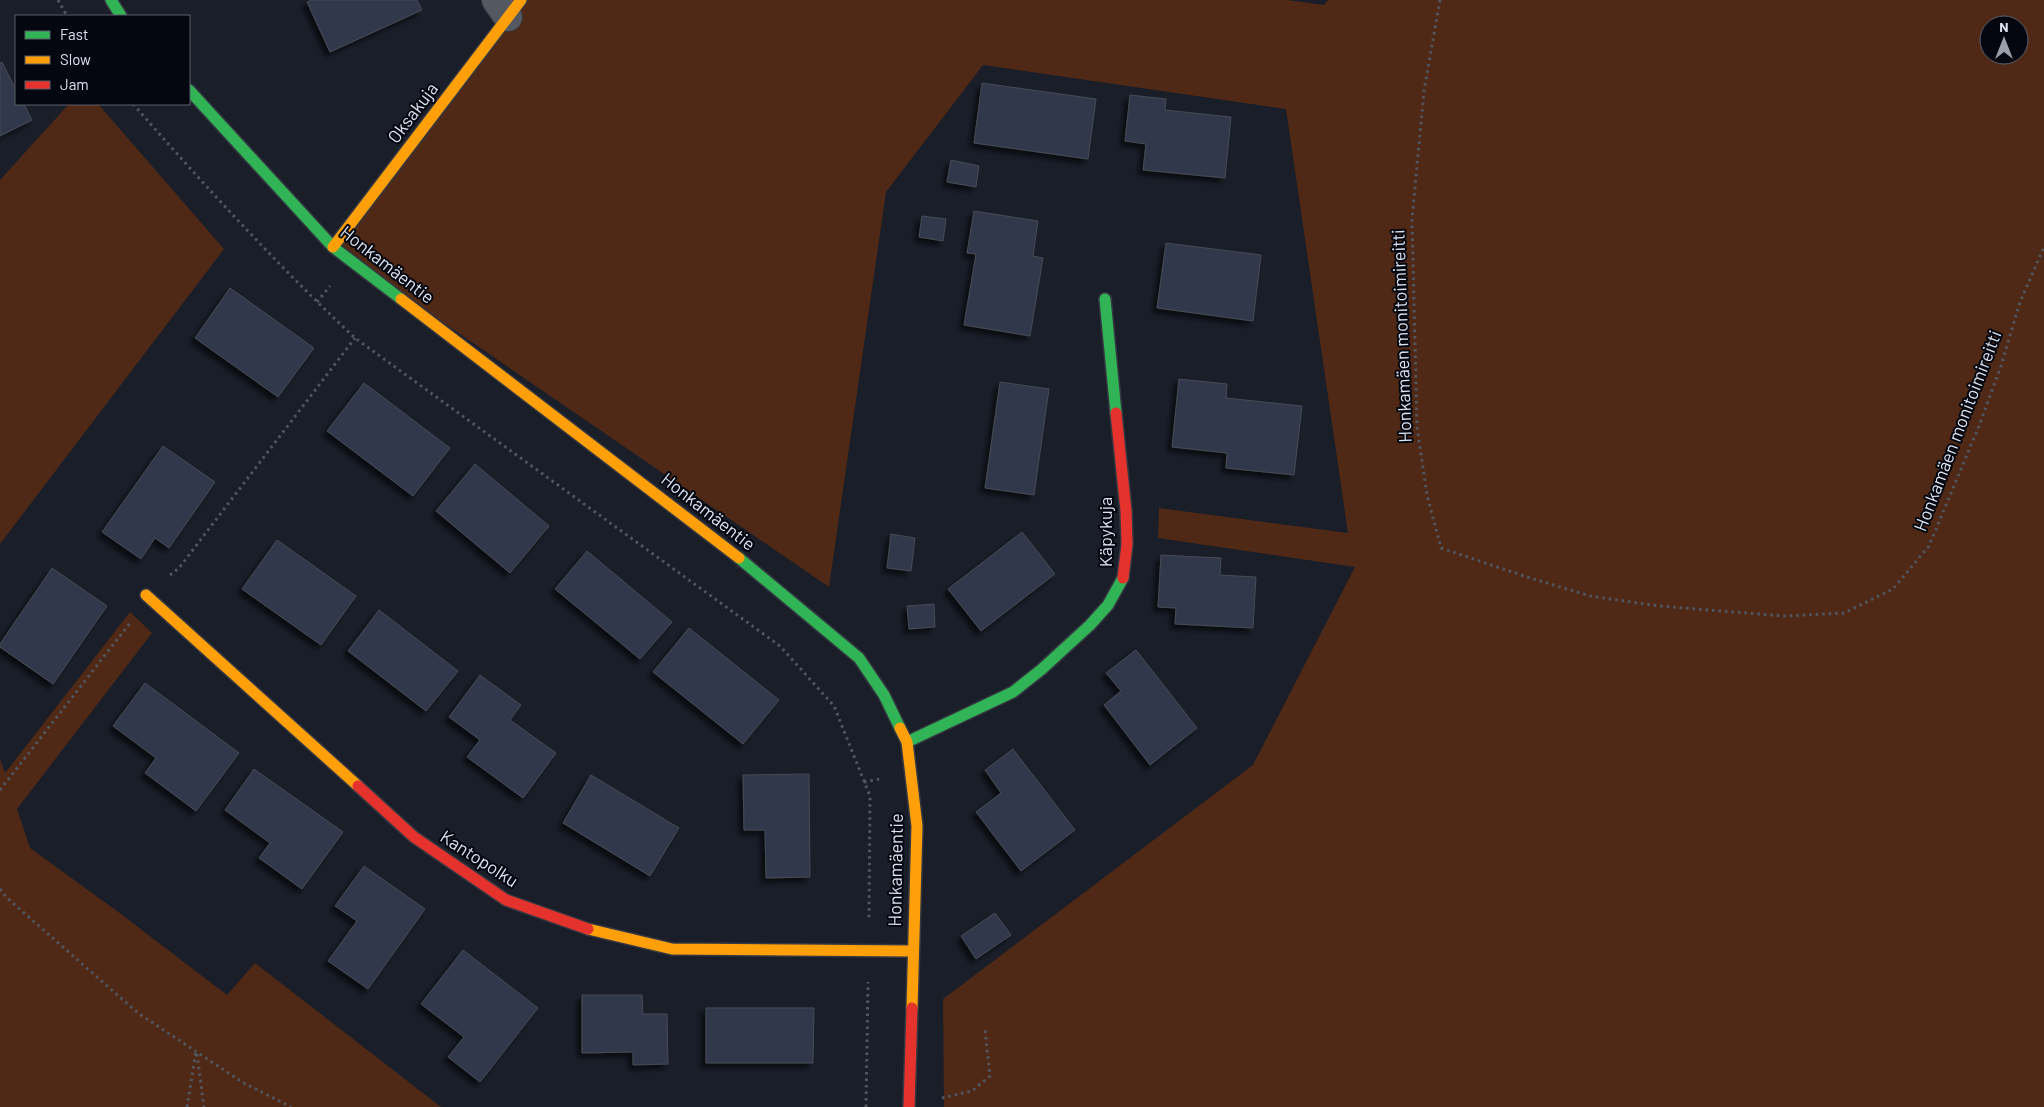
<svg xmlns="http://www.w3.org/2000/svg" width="2044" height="1107" font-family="Barlow,sans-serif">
<defs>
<filter id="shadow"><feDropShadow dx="-4.5" dy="4.5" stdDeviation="2.5" flood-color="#0009"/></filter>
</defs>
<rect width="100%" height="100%" fill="#191e29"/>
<g fill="#4f2916" fill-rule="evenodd">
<path d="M521 0H1287L1324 5 1328 0H2044V1107H944L943 999 1253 765 1355 567 1158 538 1159 508 1348 533 1286 109 983 65 886 192 829 587 333 247ZM1989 25H2019V55H1989Z"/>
<polygon points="69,104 98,104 224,249 0,544 0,180"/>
<polygon points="130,612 152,633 17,809 30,848 117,911 227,995 255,963 441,1107 0,1107 0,759 5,773"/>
</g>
<g fill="#31394b" stroke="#464b54" filter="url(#shadow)">
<polygon points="311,0 417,0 422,10 330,52 307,2"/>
<polygon points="2,62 16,90 16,104 24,104 32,120 0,136 0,63"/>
<polygon points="982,83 1096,99 1088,159 974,143"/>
<polygon points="1130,95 1166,99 1165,110 1231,117 1225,178 1143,170 1146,144 1125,141"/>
<polygon points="951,160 979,166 976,187 947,182"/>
<polygon points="974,211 1038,221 1033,256 1043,258 1030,336 964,325 976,254 967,253"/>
<polygon points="922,216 946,219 943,241 919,237"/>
<polygon points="1166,243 1261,255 1253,321 1157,308"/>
<polygon points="230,288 314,348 278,397 195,338"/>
<polygon points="1179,379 1227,384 1226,398 1302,406 1294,475 1226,468 1227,453 1172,447"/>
<polygon points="1000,382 1049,389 1034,495 985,488"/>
<polygon points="364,383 450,448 413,496 327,431"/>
<polygon points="163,446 215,482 169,548 155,538 141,559 102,532"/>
<polygon points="475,464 549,526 510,573 436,511"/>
<polygon points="1022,532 1055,574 981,631 948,589"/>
<polygon points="891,534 915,538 911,571 887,568"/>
<polygon points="277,540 356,596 321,645 242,589"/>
<polygon points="587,551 672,622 640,659 555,589"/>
<polygon points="1161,555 1221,558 1220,575 1256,577 1253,628 1175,624 1176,608 1158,607"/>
<polygon points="52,568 107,606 53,684 0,647 0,644"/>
<polygon points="934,604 935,627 909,629 907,606"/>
<polygon points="379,610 458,671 426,711 348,651"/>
<polygon points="689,628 779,700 743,744 653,672"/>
<polygon points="1136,650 1197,728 1150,765 1104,705 1121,691 1106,673"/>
<polygon points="480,675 521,705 510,720 556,753 523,798 467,757 480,740 449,717"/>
<polygon points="145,683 239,753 196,811 145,773 156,758 113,726"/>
<polygon points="1013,749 1075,830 1021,871 976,812 1001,793 985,770"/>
<polygon points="254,769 343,832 302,889 259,858 270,843 225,810"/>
<polygon points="809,774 810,877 766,878 765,830 744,830 743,775"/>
<polygon points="591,775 679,828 650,876 563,823"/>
<polygon points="364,866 425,909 368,989 328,961 357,921 335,906"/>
<polygon points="995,913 1011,935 976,959 961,936"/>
<polygon points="463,950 538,1008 480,1082 448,1057 464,1037 421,1004"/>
<polygon points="582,995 642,995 643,1014 667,1014 668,1064 633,1065 633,1052 582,1053"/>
<polygon points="706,1008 814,1008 813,1063 706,1063"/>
</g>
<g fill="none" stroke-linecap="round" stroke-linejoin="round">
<g stroke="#353841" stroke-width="30">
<polyline id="street" points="496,0 508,17"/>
</g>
<g stroke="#353841" stroke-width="14">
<g id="fast">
<polyline points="111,0 121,16"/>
<polyline points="189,90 333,247 401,299"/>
<polyline points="1105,299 1116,413"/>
<polyline points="739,558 859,658 884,695 900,728"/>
<polyline points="907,742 1013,692 1042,669 1090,625 1108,605 1123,578"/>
</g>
</g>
<g stroke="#353841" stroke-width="14">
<g id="slow">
<polyline points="333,247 521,0"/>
<polyline points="401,299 739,558"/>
<polyline points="146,595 358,786"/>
<polyline points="900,728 907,742 917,826 912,1008"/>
<polyline points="588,929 672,949 912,951"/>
</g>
</g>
<g stroke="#353841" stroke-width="14">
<g id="jam">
<polyline points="1116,413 1126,511 1127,544 1123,578"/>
<polyline points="358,786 414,837 506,900 588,929"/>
<polyline points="909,1107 912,1008"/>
</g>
</g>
<g stroke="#52565f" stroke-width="3" stroke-dasharray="2.5 4" stroke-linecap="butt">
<polyline points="58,0 67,16"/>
<polyline points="1440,0 1424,91 1412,219 1417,427 1427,495 1441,548 1524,576 1590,596 1659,606 1784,616 1844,613 1893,589 1929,546 1979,426 2001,366 2020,302 2044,247"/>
<path d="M133 104C204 185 276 264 355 338L780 646 834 706 870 796 869 918"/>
<polyline points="317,302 330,286"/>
<polyline points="170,575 179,568 355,338"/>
<polyline points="864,782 880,779"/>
<polyline points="0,790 130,623"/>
<polyline points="0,889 6,897 138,1013 242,1082 291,1107"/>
<polyline points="197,1054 204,1107"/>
<polyline points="942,1098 972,1091 990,1076 985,1030"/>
<polyline points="187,1107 196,1051"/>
<polyline points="866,1107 868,982"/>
</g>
<use href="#street" stroke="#545961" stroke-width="28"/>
<use href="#fast" stroke="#30b455" stroke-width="11"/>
<use href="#slow" stroke="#ff9f0a" stroke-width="11"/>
<use href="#jam" stroke="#e5322d" stroke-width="11"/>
</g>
<g text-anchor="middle" stroke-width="4" stroke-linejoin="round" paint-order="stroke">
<g font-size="18" fill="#dce3f0" stroke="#04070f">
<text transform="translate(413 113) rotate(-53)" y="6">Oksakuja</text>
<text transform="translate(387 265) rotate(38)" y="6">Honkamäentie</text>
<text transform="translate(1402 336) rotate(-92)" y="6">Honkamäen monitoimireitti</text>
<text transform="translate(1958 431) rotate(-69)" y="6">Honkamäen monitoimireitti</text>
<text transform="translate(708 512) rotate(38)" y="6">Honkamäentie</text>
<text transform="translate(1106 532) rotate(-90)" y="6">Käpykuja</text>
<text transform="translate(479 859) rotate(33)" y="6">Kantopolku</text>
<text transform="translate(896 870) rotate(-89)" y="6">Honkamäentie</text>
</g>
</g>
<rect x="15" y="15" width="175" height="90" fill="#04070f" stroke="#5a5f69"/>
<rect x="25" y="31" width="25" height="8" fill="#30b455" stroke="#5a5f69"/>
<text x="60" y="40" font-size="15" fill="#dce3f0">Fast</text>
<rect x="25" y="56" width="25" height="8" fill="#ff9f0a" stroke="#5a5f69"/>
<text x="60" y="65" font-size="15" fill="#dce3f0">Slow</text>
<rect x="25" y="81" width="25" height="8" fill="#e5322d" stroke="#5a5f69"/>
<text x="60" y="90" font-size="15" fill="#dce3f0">Jam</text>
<g transform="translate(2004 40)"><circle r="24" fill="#04070f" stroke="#5a5f69"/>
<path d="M0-4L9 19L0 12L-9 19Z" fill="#989eaa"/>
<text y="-8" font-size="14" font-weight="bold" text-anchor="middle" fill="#dce3f0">N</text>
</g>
</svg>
